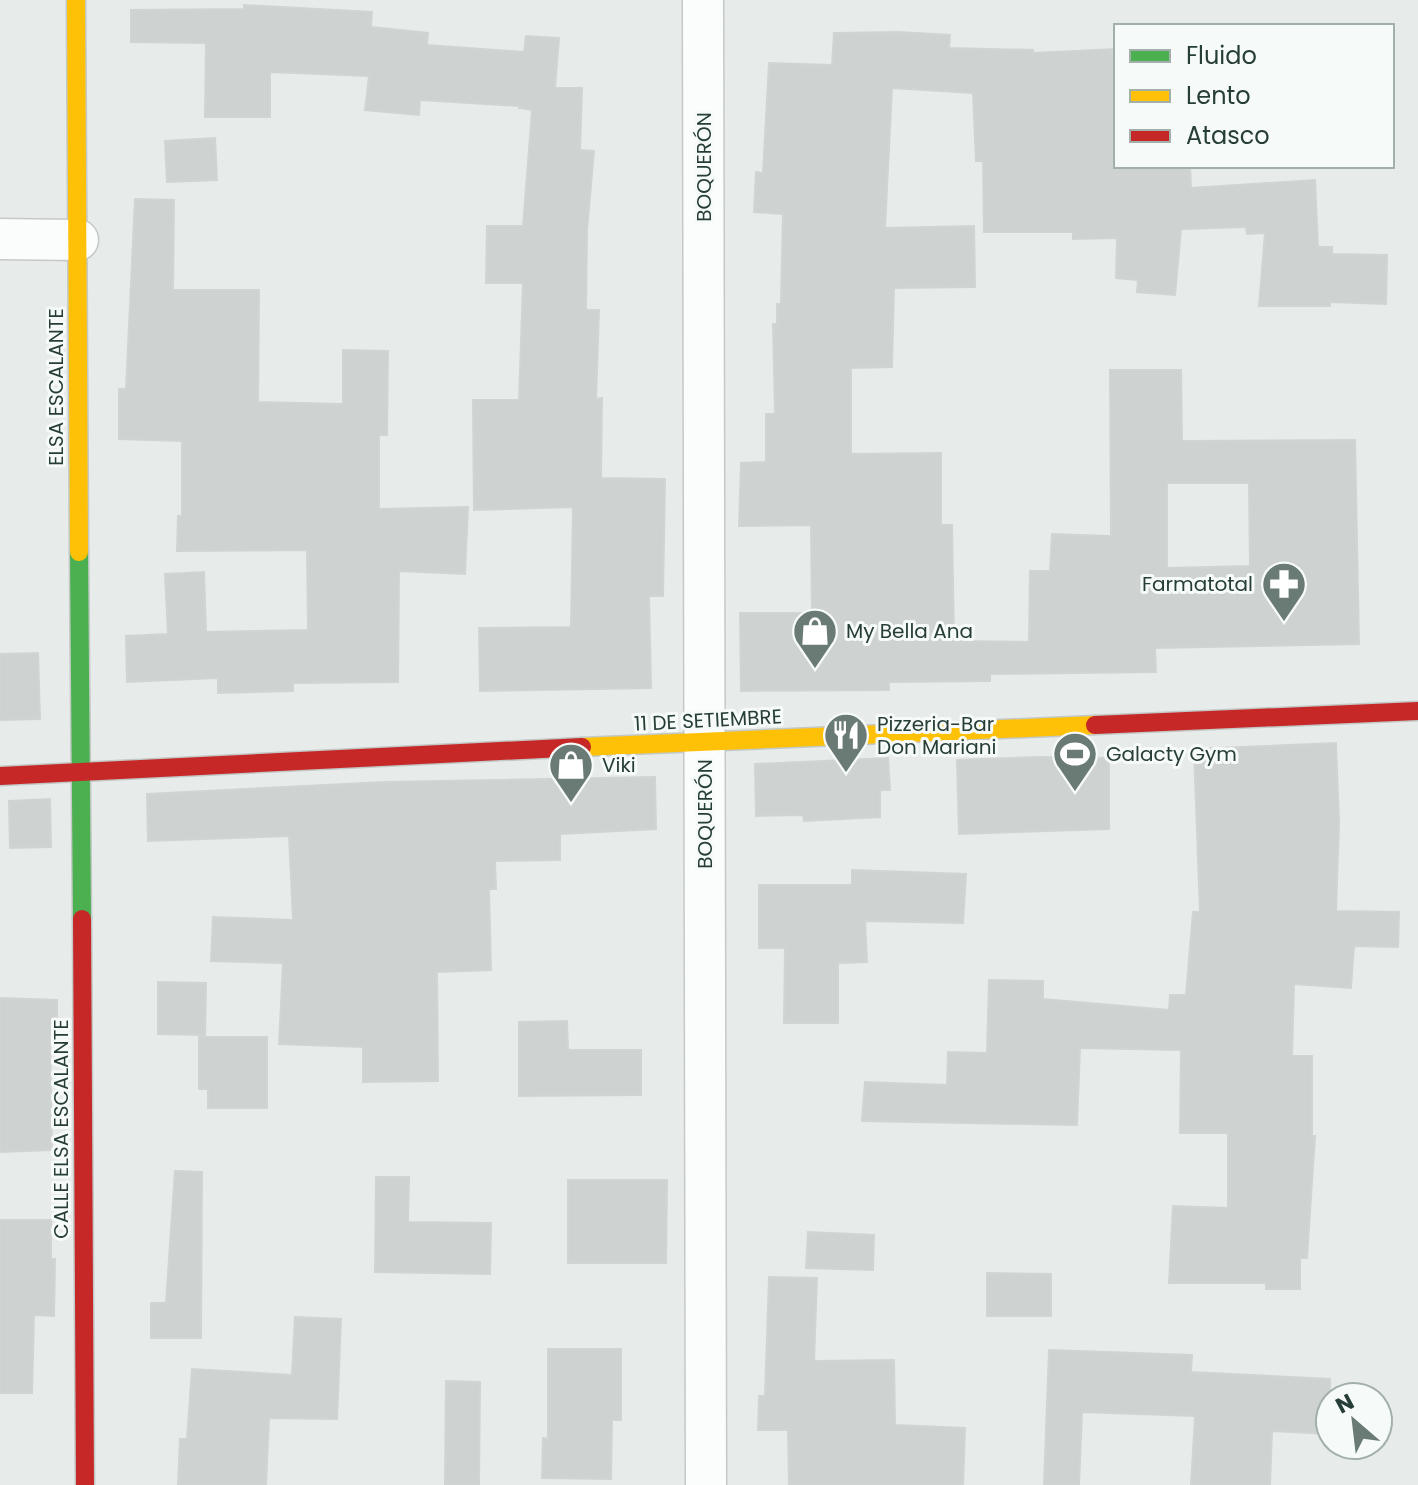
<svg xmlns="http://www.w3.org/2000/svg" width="1418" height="1485" font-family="Poppins,sans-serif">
<rect width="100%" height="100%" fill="#e7ecea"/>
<g fill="#ced3d1" stroke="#d0d5d3" stroke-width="2" fill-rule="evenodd">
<polygon points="244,5 372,12 371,27 428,33 427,45 524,52 526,36 559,38 555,88 582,88 580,150 594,151 587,230 586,310 599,310 596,399 602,398 601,478 665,479 663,596 649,596 651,688 480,691 479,628 571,627 573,507 474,510 473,400 519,400 523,283 486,283 487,226 523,226 532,110 519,108 520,106 420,100 419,115 365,110 369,76 270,72 270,117 205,117 206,43 131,42 131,10 244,9"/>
<path d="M898 32 950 35 949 48 1033 50V53L1116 49V166H1190L1191 188 1315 180 1318 247H1332V254L1387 255 1386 304 1330 302V306H1259L1265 233 1247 234 1246 227 1181 229 1175 295 1137 292 1138 280 1116 278 1117 238 1073 239V232H984L983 161H976L973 93 892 88 885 228 974 226 975 287 894 288 892 367 851 368V454L941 453V525H952L954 641 1029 642 1030 571H1050L1052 534 1111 536 1110 370H1181L1182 441 1355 440 1359 644 1155 648 1156 672 990 674V681L889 682V690L741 691 740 613H812L811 525 739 526 741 463 766 462V414H775L773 324H777V304H781L783 214 754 212 756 172 763 173 769 63 832 65 834 33ZM1167 483H1249L1250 566 1167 568Z"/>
<polygon points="215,138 217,180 167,182 165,141"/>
<polygon points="135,199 174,200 173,290 259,290 258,402 343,404 343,350 388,351 387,435 379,435 379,509 468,507 465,574 399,571 398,682 293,683 293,691 218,693 218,678 127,682 126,636 168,634 165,574 204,572 206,632 308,630 307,550 177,551 178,516 182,516 182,441 119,439 119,389 126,389"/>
<polygon points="38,653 40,719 0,720 0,654"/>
<polygon points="1336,743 1339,823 1336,911 1399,912 1398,947 1354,946 1351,988 1294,984 1292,1056 1312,1056 1312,1136 1315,1136 1307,1258 1300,1258 1300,1289 1266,1289 1266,1283 1169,1283 1173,1206 1228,1208 1228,1133 1180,1133 1181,1050 1080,1048 1077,1125 862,1121 865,1082 947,1085 948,1052 987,1053 989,980 1043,981 1043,999 1169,1010 1170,995 1186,995 1193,912 1200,912 1194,749"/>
<polygon points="1040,757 1109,758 1109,829 959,834 957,760"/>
<polygon points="888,758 890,790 880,790 880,817 804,821 803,815 756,816 755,764"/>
<polygon points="655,777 656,829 560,834 560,860 495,861 496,889 489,889 491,970 437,972 438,1081 363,1082 363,1047 279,1044 283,963 211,961 213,917 293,920 289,836 148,841 147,794 385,782"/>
<polygon points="50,799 51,847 10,848 9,801"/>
<polygon points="852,870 966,874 963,923 865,921 867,962 838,963 838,1023 784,1023 785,948 759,948 759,885 852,885"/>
<polygon points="158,982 206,983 205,1035 158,1034"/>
<polygon points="0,998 57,1000 57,1037 50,1037 52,1150 0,1152"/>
<polygon points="567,1021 568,1050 641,1050 641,1095 519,1096 519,1022"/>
<polygon points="199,1037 267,1037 267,1108 208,1108 208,1089 199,1089"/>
<polygon points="175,1171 202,1172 201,1338 151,1338 151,1303 166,1303"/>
<polygon points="376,1177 409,1177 408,1222 491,1223 490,1274 375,1272"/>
<polygon points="568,1180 667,1180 666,1263 568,1263"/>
<polygon points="0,1220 51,1220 51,1259 55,1259 54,1316 34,1315 32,1393 0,1393"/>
<polygon points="808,1232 874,1235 873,1270 806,1268"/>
<polygon points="987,1273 1051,1274 1051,1316 987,1316"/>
<polygon points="769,1277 817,1278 814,1361 894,1360 895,1425 965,1428 963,1485 789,1485 788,1430 758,1430 759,1396 765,1396"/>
<polygon points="295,1317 341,1319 337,1419 269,1418 266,1485 178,1485 180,1439 187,1439 192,1369 292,1375"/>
<polygon points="548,1349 621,1349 621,1420 612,1420 611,1479 542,1478 543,1438 548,1439"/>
<polygon points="1049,1350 1192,1355 1191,1372 1330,1379 1330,1434 1272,1431 1270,1485 1191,1485 1195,1416 1082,1412 1079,1485 1044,1485"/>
<polygon points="446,1381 480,1382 479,1485 445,1485"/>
</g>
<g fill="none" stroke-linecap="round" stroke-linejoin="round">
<g stroke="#c4c9c7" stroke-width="43">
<g id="street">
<polyline points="703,0 706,1485"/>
<polyline points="0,239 78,240"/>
</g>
</g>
<g stroke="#c3c9c7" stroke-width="21">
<polyline id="fast" points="79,552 82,919"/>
</g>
<g stroke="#c3c9c7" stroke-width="21">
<g id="slow">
<polyline points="76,0 79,552"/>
<polyline points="582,747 1095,725"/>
</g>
</g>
<g stroke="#c3c9c7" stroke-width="21">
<g id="jam">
<polyline points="1095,725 1418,711"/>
<polyline points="0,776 582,747"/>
<polyline points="82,919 85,1485"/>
</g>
</g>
<use href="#street" stroke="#fbfcfc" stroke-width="40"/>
<use href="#fast" stroke="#4caf50" stroke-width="18"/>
<use href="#slow" stroke="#ffc107" stroke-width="18"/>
<use href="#jam" stroke="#c62828" stroke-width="18"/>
</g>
<defs>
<g id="pharmacy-pin" transform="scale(2.3)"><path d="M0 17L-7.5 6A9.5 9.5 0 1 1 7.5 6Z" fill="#6a7b76" stroke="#f6faf8"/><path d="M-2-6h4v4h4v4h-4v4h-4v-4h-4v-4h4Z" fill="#fff"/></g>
<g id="shop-pin" transform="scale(2.3)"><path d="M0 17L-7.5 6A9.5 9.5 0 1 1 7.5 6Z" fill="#6a7b76" stroke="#f6faf8"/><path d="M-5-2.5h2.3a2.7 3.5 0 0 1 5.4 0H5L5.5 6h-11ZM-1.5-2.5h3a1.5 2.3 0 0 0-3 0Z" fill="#fff"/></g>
<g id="restaurant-pin" transform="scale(2.3)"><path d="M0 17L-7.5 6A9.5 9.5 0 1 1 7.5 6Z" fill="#6a7b76" stroke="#f6faf8"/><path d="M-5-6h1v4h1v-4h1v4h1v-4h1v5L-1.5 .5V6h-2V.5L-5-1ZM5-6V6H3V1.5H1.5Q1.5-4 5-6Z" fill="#fff"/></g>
<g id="stadium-pin" transform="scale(2.3)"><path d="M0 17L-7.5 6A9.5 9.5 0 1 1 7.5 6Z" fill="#6a7b76" stroke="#f6faf8"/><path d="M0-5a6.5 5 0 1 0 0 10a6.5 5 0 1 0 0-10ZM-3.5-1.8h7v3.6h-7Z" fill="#fff"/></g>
</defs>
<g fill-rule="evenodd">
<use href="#pharmacy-pin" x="1284" y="584"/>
<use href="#shop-pin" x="815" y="631"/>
<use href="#restaurant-pin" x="846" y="735"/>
<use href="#stadium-pin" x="1075" y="754"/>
<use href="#shop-pin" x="571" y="765"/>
</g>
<g text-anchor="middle" stroke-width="6" stroke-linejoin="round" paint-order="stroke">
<g font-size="20" fill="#273e38" stroke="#f6faf8">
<text transform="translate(704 167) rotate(-90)" y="7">BOQUERÓN</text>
<text transform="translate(56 387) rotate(-90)" y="7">ELSA ESCALANTE</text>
<text transform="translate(708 720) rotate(-3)" y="7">11 DE SETIEMBRE</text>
<text transform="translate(705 814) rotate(-90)" y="7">BOQUERÓN</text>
<text transform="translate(61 1129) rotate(-90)" y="7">CALLE ELSA ESCALANTE</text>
</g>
<g font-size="20" fill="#273e38" stroke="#f6faf8" text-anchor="start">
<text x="1253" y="591" text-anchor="end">Farmatotal</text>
<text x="846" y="638">My Bella Ana</text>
<text x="877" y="731">Pizzeria-Bar<tspan x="877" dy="23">Don Mariani</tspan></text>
<text x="1106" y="761">Galacty Gym</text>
<text x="602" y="772">Viki</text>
</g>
</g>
<rect x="1114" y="24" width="280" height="144" fill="#f6faf8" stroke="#a3afab" stroke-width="2"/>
<rect x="1130" y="50" width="40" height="12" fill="#4caf50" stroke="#a3afab" stroke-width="2"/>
<text x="1186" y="64" font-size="24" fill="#273e38">Fluido</text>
<rect x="1130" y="90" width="40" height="12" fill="#ffc107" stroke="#a3afab" stroke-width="2"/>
<text x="1186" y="104" font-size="24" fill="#273e38">Lento</text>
<rect x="1130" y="130" width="40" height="12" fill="#c62828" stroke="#a3afab" stroke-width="2"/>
<text x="1186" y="144" font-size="24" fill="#273e38">Atasco</text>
<g transform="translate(1354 1421) rotate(332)"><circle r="38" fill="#f6faf8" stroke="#a3afab" stroke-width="2"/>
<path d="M0-6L14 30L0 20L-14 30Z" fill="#6a7b76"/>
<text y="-12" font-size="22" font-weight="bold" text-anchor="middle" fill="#273e38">N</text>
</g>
</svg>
